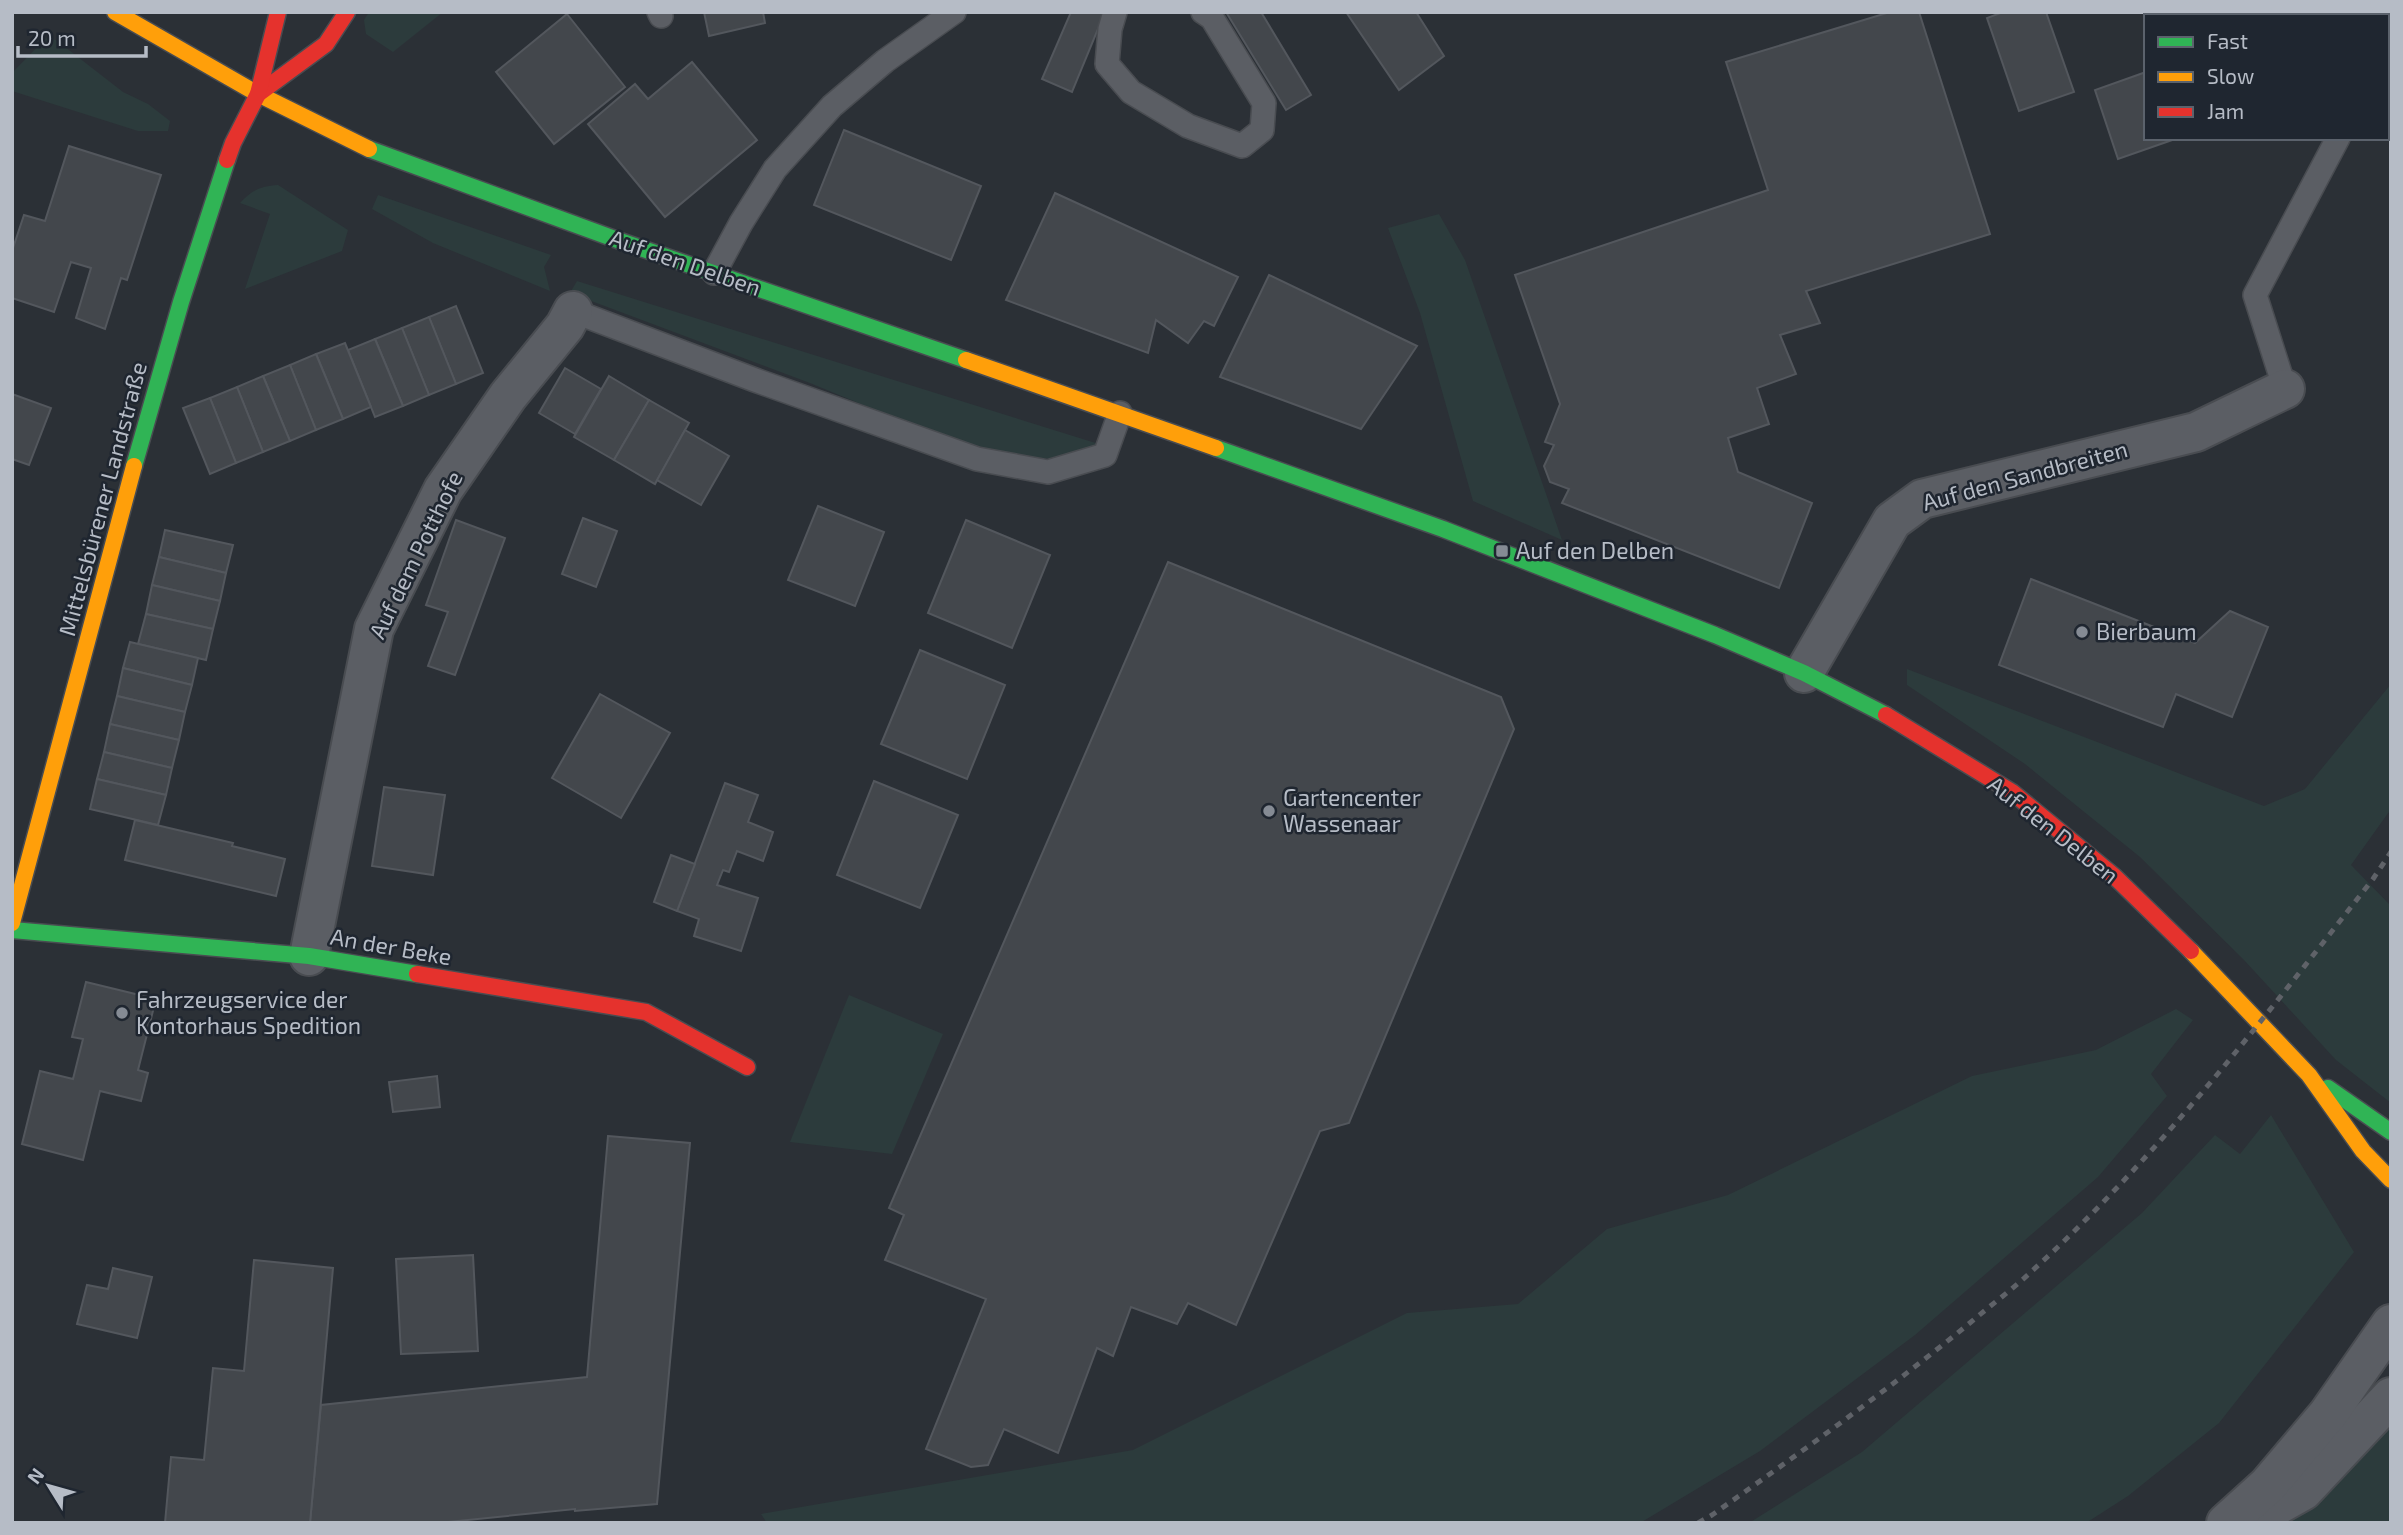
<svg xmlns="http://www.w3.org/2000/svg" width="2403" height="1535" font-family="'Exo 2',sans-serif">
<rect width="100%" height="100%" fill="#2b3036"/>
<g fill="#2c3b3c">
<polygon points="369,12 443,12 393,52 366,34 364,20"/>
<polygon points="46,38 56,40 123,92 148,104 170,121 168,131 138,131 12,91 12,73"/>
<path d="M278 185 348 230 342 251 245 289 270 214 240 203C252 190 261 186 278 185Z"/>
<polygon points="378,195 551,255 544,267 550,291 433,243 372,209"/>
<polygon points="1439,214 1465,260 1562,540 1473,501 1420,313 1388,228"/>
<polygon points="577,281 1102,445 1062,459 1017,457 965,447 810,383 570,293"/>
<polygon points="1907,669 2264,806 2305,789 2391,684 2391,809 2351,865 2389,904 2391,902 2391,1103 2336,1060 2244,960 2140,857 2025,764 1907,685"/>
<polygon points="849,995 943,1034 892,1154 790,1142"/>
<polygon points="2176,1009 2193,1020 2151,1074 2167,1096 2098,1177 1915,1335 1760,1451 1640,1523 767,1523 761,1514 1133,1450 1407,1313 1518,1304 1607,1229 1728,1195 1972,1076 2096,1050"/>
<polygon points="2271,1115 2354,1252 2219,1423 2128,1496 2086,1523 1749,1523 1862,1452 2142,1213 2215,1135 2240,1154"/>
<path d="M2391 1426V1523H2276C2320 1496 2357 1464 2391 1426Z"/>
</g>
<g fill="#43474c" stroke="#53575d" stroke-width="2">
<polygon points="704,12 763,12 765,23 709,36"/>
<polygon points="1071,12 1105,12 1072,92 1042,79"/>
<polygon points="1226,12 1261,12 1311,95 1286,110"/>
<polygon points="1346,12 1416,12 1444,56 1399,90"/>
<polygon points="1890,12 1919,12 1990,234 1806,291 1820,323 1780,335 1796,374 1757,388 1769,424 1728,438 1738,472 1812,503 1779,588 1562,503 1569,489 1550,482 1544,466 1554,445 1545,442 1560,404 1515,275 1768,190 1726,62"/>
<polygon points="2003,12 2046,12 2074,92 2019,111 1987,18"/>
<polygon points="567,14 625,87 554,144 496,72"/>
<polygon points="692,62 757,140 665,217 588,124 635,84 648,99"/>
<polygon points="2146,72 2146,138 2178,138 2118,159 2095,90"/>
<polygon points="844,130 981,186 951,260 814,205"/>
<polygon points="69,146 161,175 127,280 121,278 105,329 76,318 91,268 71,262 54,312 12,298 12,251 24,215 45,221"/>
<polygon points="1055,193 1238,277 1214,326 1204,321 1188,343 1156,320 1148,353 1006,300"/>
<polygon points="1269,275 1417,346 1361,429 1220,377"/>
<polygon points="456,306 483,373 456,384 429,317"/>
<polygon points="429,317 456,384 429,395 402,328"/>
<polygon points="402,328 429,395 403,406 375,339"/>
<polygon points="375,339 403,406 375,417 348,350"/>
<polygon points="345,343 371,407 343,419 316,354"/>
<polygon points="316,354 343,419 316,430 290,365"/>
<polygon points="290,365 316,430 290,441 263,376"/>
<polygon points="565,368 601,389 575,434 539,413"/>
<polygon points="263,376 290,441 263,452 237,387"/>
<polygon points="609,376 649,400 614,460 574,437"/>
<polygon points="237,387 263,452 236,463 210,398"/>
<polygon points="12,394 51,408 29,465 12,459"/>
<polygon points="210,398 236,463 210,474 183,408"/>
<polygon points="649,400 689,423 655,484 614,460"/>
<polygon points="685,430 729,456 701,505 657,480"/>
<polygon points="818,506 884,532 855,606 788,580"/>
<polygon points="583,518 617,531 596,587 562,574"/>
<polygon points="456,520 505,538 455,675 428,666 448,612 426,605"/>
<polygon points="966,520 1050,555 1012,648 928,613"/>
<polygon points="165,530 233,545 226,573 159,557"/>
<polygon points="159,557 226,573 220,601 152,585"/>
<polygon points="1168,562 1501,697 1514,729 1349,1123 1320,1131 1236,1325 1188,1303 1177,1324 1131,1307 1113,1356 1097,1348 1058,1453 1004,1429 988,1465 971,1467 926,1449 986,1299 885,1260 904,1215 889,1208"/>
<polygon points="2031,579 2195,643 2230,611 2268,627 2232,717 2176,694 2163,727 1999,665"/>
<polygon points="152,585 220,601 213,629 146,614"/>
<polygon points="146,614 213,629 206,660 138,644"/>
<polygon points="130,642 198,658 192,685 123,668"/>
<polygon points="920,650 1005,685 967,779 881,744"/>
<polygon points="123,668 192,685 185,712 117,696"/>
<polygon points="600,694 670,733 621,818 552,778"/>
<polygon points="117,696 185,712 179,740 110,724"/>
<polygon points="110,724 179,740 172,768 104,752"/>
<polygon points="104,752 172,768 166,795 97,779"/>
<polygon points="97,779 166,795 158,825 90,809"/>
<polygon points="874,781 958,815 920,908 837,875"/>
<polygon points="725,783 758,795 748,822 773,832 763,861 737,851 729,872 723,870 717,885 758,898 741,951 694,936 699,919 677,911"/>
<polygon points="384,787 445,795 433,875 372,866"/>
<polygon points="135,820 233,843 232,846 285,859 276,896 125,860"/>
<polygon points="671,855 695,864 677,911 654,902"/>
<polygon points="86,982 156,999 138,1070 148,1073 141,1101 100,1091 83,1160 22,1144 40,1071 73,1079 83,1039 72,1037"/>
<polygon points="437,1076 440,1107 393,1112 389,1082"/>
<polygon points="608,1136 690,1143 657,1504 575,1511 575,1509 438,1523 310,1523 321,1405 587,1377"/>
<polygon points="473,1255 478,1351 401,1354 396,1259"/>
<polygon points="254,1260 333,1268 310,1523 165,1523 171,1457 204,1460 213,1368 244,1371"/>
<polygon points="113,1268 152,1277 137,1338 77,1324 87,1285 108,1289"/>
</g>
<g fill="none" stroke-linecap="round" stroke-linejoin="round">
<g stroke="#494c51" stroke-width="26">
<g id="lane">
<polyline points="659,12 661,16"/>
<polyline points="1115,12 1110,29 1107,64 1131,92 1188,126 1242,146 1262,130 1264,103 1212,18 1203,12"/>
<polyline points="2313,12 2314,16"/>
<polyline points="714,273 741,223 775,169 832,106 885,61 954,12"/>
<polyline points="573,311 755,380 977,459 1048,472 1105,455 1120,413"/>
<polyline points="2285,389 2255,295 2338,138"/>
</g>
</g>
<g stroke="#494c51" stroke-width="42">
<g id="street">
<polyline points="1804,673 1892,521 1922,499 2196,432 2285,389"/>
<polyline points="309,956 374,629 443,490 508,396 565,326 573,311"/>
<polyline points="2247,1522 2303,1491 2391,1397"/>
<polyline points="2226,1523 2268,1485 2328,1414 2391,1324"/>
</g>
</g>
<g stroke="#494c51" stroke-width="19">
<g id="fast">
<polyline points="369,149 623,242 966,360"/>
<polyline points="1216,448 1443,529 1715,635 1804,673 1886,715"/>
<polyline points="134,466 181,302 227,160"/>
<polyline points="12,930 309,956 417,974"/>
<polyline points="2328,1088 2391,1132"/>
</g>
</g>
<g stroke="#494c51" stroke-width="19">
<g id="slow">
<polyline points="115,12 258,94 369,149"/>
<polyline points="966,360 1216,448"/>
<polyline points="12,923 134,466"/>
<polyline points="2191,951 2309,1075 2363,1151 2391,1180"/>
</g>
</g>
<g stroke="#494c51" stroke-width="19">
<g id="jam">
<polyline points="258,94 326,44 347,12"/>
<polyline points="227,160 233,143 258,94 278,12"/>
<polyline points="1886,715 2012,792 2114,876 2191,951"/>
<polyline points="417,974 646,1012 747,1067"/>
</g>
</g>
<use href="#lane" stroke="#5b5e64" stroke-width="23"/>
<use href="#street" stroke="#5b5e64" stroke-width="38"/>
<use href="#fast" stroke="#30b455" stroke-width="16"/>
<use href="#slow" stroke="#ff9f0a" stroke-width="16"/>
<use href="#jam" stroke="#e5322d" stroke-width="16"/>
<path stroke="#5f6268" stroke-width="5" stroke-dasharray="7 7" stroke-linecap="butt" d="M1698 1523 1712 1515C1800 1453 1888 1390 1971 1322 1991 1305 2013 1289 2032 1271 2161 1154 2266 1015 2373 879L2391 852"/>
</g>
<g fill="#858b94" stroke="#1f2630" stroke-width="2.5">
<rect x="1495" y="544" width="14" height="14" rx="3.5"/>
<circle cx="2082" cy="632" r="7"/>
<circle cx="1269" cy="811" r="7"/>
<circle cx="122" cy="1013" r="7"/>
</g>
<g text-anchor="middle" stroke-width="5" stroke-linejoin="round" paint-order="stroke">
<g font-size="23" fill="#b6bcc6" stroke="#1f2630">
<text transform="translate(685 263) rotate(19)" y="8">Auf den Delben</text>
<text transform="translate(2025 476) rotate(-15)" y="8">Auf den Sandbreiten</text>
<text transform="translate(103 499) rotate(-75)" y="8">Mittelsbürener Landstraße</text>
<text transform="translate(416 555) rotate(-64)" y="8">Auf dem Potthofe</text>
<text transform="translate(2053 830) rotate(38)" y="8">Auf den Delben</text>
<text transform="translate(391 947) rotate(10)" y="8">An der Beke</text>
</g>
<g font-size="23" fill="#b6bcc6" stroke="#1f2630" text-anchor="start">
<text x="1516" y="559">Auf den Delben</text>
<text x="2096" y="640">Bierbaum</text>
<text x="1283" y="806">Gartencenter<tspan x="1283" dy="26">Wassenaar</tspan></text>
<text x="136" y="1008">Fahrzeugservice der<tspan x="136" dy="26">Kontorhaus Spedition</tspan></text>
</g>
</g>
<rect width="2403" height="1535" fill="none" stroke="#b6bcc6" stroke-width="28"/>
<rect x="2144" y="14" width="245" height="126" fill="#1f2630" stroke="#5b626c" stroke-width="2"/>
<rect x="2158" y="37" width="35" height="10" fill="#30b455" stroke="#5b626c" stroke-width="2"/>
<text x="2207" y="49" font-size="21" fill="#b6bcc6">Fast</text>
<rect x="2158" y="72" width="35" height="10" fill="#ff9f0a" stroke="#5b626c" stroke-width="2"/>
<text x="2207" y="84" font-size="21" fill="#b6bcc6">Slow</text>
<rect x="2158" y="107" width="35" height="10" fill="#e5322d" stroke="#5b626c" stroke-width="2"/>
<text x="2207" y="119" font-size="21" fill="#b6bcc6">Jam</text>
<g transform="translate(49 1486) rotate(307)" stroke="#1f2630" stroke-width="5" paint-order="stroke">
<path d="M0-5L12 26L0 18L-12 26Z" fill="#b6bcc6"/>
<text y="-10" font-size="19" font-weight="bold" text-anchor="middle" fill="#b6bcc6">N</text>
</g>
<path d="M18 46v10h128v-10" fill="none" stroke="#b6bcc6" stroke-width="3.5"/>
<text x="28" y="46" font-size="21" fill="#b6bcc6" stroke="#1f2630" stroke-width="5" paint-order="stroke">20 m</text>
</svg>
